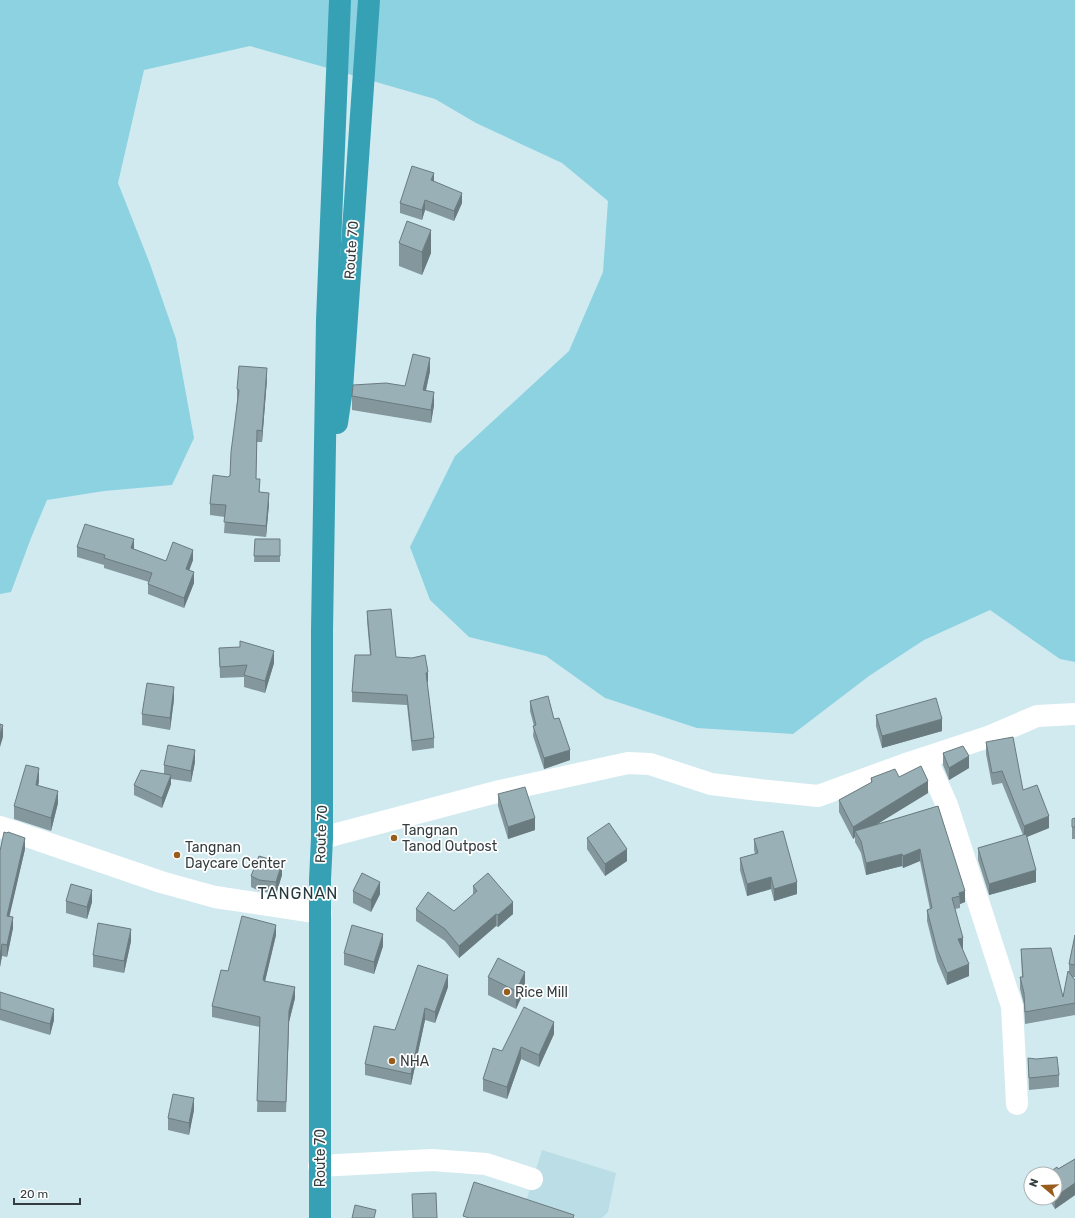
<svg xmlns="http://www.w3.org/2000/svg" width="1075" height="1218" font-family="Rubik,sans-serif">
<rect width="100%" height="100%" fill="#d0eaf0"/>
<polygon fill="#bbdde5" points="542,1150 616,1173 608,1212 602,1218 555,1218 524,1208"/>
<polygon fill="#8dd2e1" points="0,0 1075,0 1075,662 1060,659 990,610 924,640 869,676 793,734 697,728 605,698 546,656 469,637 430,600 410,547 455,456 569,351 603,272 608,201 562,163 476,123 435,99 324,67 250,46 144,70 118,183 150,264 176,339 194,438 172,485 104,491 47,500 31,538 11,592 0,594"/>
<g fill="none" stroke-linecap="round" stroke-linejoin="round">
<g stroke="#fff" stroke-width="22">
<polyline points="926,758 947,805 1012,1006 1017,1104"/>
<polyline points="0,827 161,882 215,897 321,913"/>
<polyline points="322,838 500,791 628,763 650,764 711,784 759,790 818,796 903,765 988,737 1037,716 1075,714"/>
<polyline points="319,1166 432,1160 486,1164 532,1179"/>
</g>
<g stroke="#36a1b5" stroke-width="22">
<polyline points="337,423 342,389 369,0"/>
<polyline points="320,1218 320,880 322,838 322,631 327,320 340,0"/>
</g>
</g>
<g fill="#83979d">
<polygon points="434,181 462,203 454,221 425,210 422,220 400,213 400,203"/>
<polygon points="399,243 431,253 422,275 399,266"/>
<polygon points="430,371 426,390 434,405 431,423 352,410 352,396 405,386"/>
<polygon points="267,379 262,442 257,442 256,479 260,492 269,504 266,537 224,533 225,517 210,515 210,504 228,477 230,476 237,401 237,389"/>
<polygon points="255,539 280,539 280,562 254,562"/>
<polygon points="77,547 134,549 166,561 193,560 189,570 194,583 184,608 148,594 148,584 149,582 104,568 104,565 77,557"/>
<polygon points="367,611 396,657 428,682 427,682 434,738 434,748 412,751 407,705 352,702 352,692 370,655 367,621"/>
<polygon points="219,648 274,663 265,693 244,687 244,677 220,678"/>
<polygon points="174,699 170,730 142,725 142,714"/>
<polygon points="530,701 554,719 570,760 544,769 533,736 534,726 530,711"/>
<polygon points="876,715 942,731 882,748 876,726"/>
<polygon points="986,742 1023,790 1049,828 1027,837 1036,882 989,895 978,860 978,848 1023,835 1002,783 992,785 986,754"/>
<polygon points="943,753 969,768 949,780 943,765"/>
<polygon points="195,762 191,782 171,779 171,784 162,808 134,795 134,785 164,774 164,765"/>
<polygon points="899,777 928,793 875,825 938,806 965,902 960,904 960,908 955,909 963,949 962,949 969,976 947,985 937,961 927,921 927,910 930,909 920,861 903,868 902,866 866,875 861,853 855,842 855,837 853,839 839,812 839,800 871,783 871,778"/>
<polygon points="39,781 38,785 58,803 51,831 14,819 14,806"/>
<polygon points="498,794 535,830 508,839 498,806"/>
<polygon points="1075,818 1075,839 1072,839 1072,819"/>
<polygon points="4,832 25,849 9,916 13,928 7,957 2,956 0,967"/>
<polygon points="587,838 627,861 605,876 587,849"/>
<polygon points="754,839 797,894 774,901 771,889 747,896 740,870 740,858 755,854 754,850"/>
<polygon points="282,875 276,894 259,891 251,887 251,876"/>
<polygon points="473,886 513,914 498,927 496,926 459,958 445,941 416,921 416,909 454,911 473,895"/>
<polygon points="353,891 380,894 371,912 353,903"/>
<polygon points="66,901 92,902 87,919 66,913"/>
<polygon points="276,935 265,981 295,998 289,1022 286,1112 257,1112 260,1027 212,1017 212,1006 228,971"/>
<polygon points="1075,935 1075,977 1073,977 1075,980 1075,1015 1025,1024 1024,1005 1020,989 1020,977 1022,977 1021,949 1063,997 1069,972 1069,964"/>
<polygon points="131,941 124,973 93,967 93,955"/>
<polygon points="383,946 374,974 344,965 344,953"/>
<polygon points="488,977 525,989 516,1009 488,995"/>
<polygon points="448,987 435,1023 425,1020 411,1085 365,1075 365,1064 395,1030"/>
<polygon points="0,992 54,1020 50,1035 0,1020"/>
<polygon points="554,1034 539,1067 521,1059 507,1099 483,1091 483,1079 502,1051"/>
<polygon points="1028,1058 1059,1075 1059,1087 1029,1090"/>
<polygon points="194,1110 189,1135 168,1130 168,1118"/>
<polygon points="1075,1159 1075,1195 1055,1209 1048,1198 1055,1198 1055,1174 1058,1169"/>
</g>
<g fill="#6a7b7f">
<polygon points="434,173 434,183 431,180"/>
<polygon points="462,193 462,203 454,221 454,211"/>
<polygon points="425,200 425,210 422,220 422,210"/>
<polygon points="431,230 431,253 422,275 422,252"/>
<polygon points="430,358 430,371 423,403 423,390"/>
<polygon points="267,368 267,379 262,442 262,431"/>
<polygon points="434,392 434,405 431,423 431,410"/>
<polygon points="269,493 269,504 266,537 266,526"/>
<polygon points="134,539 134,550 131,548"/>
<polygon points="193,550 193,560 186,579 186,569"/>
<polygon points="194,572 194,583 184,608 184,598"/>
<polygon points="274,651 274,663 265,693 265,681"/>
<polygon points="428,672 428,682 426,683 426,673"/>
<polygon points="174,687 174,699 170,730 170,718"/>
<polygon points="942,719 942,731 882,748 882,736"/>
<polygon points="3,725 3,737 0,747 0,735"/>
<polygon points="195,750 195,762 191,782 191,771"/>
<polygon points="570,750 570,760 544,769 544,758"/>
<polygon points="969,756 969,768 949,780 949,768"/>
<polygon points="39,768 39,781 36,797 36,785"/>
<polygon points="171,775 171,784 162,808 162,798"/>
<polygon points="928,781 928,793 858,836 855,831 855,837 853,839 853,827"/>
<polygon points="58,791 58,803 51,831 51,818"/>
<polygon points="1049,816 1049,828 1024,838 1024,826"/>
<polygon points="535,818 535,830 508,839 508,827"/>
<polygon points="25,838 25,849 7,927 7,916"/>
<polygon points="627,849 627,861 605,876 605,864"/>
<polygon points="920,849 920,861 903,868 903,856"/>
<polygon points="902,854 902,866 866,875 866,863"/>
<polygon points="282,863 282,875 276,894 276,882"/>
<polygon points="1036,870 1036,882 989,895 989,884"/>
<polygon points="771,877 771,889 747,896 747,884"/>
<polygon points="380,882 380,894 371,912 371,900"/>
<polygon points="797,882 797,894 774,901 774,889"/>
<polygon points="92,890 92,902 87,919 87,907"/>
<polygon points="965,891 965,902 960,904 959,893"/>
<polygon points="513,902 513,914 498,927 498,915"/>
<polygon points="496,914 496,926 459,958 459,946"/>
<polygon points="13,917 13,928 7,957 7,945"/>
<polygon points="276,925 276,935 263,990 263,979"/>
<polygon points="131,929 131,941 124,973 124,961"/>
<polygon points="383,934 383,946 374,974 374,962"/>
<polygon points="963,938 963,949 958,951 958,939"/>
<polygon points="2,944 2,956 0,967 0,956"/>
<polygon points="969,964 969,976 947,985 947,973"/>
<polygon points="525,972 525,989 516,1009 516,991"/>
<polygon points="448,975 448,987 435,1023 435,1012"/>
<polygon points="295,987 295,998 289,1022 286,1112 289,1011"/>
<polygon points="425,1008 425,1020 411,1085 411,1074"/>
<polygon points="54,1009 54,1020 50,1035 50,1024"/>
<polygon points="554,1022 554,1034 539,1067 539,1055"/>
<polygon points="521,1047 521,1059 507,1099 507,1087"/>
<polygon points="194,1098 194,1110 189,1135 189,1123"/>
<polygon points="1075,1183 1075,1195 1055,1209 1055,1197"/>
</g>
<g fill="#98b0b6" stroke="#6a7b7f">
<polygon points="412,166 434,173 431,180 462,193 454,211 425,200 422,210 400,203"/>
<polygon points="407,221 431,230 422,252 399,243"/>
<polygon points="413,354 430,358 423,390 434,392 431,410 352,396 353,385 386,383 405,386"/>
<polygon points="239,366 267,368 262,431 257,430 256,479 260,479 259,492 269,493 266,526 224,522 226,505 210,504 213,475 228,477 229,476 230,476 231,452 239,390 237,389"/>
<polygon points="85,524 134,539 131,548 166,561 173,542 193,550 186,569 194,572 184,598 148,584 152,573 104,558 105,555 77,547"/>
<polygon points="255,539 280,539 280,556 254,556"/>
<polygon points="391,609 396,657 412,658 425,655 428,672 426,673 434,738 412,741 407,695 352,692 355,655 371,655 367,611"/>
<polygon points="240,641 274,651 265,681 244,675 247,665 220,667 219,648 240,647"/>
<polygon points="147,683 174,687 170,718 142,714"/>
<polygon points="548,696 554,719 559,718 570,750 544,758 533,726 536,725 530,701"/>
<polygon points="936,698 942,719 882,736 876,715"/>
<polygon points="0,724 3,725 0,735"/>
<polygon points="1013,737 1023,790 1037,785 1049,816 1024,826 1002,771 992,773 986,742"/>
<polygon points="168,745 195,750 191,771 164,765"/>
<polygon points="963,746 969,756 949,768 943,753"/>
<polygon points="26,765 39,768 36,785 58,791 51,818 14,806"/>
<polygon points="921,766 928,781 853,827 839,800 872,782 871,778 895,769 899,777"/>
<polygon points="141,770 171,775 162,798 134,785"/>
<polygon points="525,787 535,818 508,827 498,794"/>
<polygon points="938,806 965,891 959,893 960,896 952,898 963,938 958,939 969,964 947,973 937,949 927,910 932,908 920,849 903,856 902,854 866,863 861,841 855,831"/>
<polygon points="1075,818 1075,827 1072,827 1072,819"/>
<polygon points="609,823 627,849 605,864 587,838"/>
<polygon points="783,831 797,882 774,889 771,877 747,884 740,858 758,853 754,839"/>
<polygon points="4,832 7,833 8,832 25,838 7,916 13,917 7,945 2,944 0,956 0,851"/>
<polygon points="1026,834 1036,870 989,884 978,848"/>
<polygon points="259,856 282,863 276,882 259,880 251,876"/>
<polygon points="362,873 380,882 371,900 353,891"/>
<polygon points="488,873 513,902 498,915 496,914 459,946 445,929 416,909 428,892 454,911 477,891 473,886"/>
<polygon points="71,884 92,890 87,907 66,901"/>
<polygon points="242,916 276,925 263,979 264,981 295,987 289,1011 286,1102 257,1101 260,1017 212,1006 221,970 228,971"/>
<polygon points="98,923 131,929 124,961 93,955"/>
<polygon points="352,925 383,934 374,962 344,953"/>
<polygon points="1075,935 1075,965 1069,964"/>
<polygon points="1051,948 1063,997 1068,971 1075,980 1075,1003 1025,1012 1024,993 1020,977 1023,977 1021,949"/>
<polygon points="498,958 525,972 516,991 488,977"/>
<polygon points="418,965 448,975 435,1012 425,1008 411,1074 365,1064 374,1026 395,1030"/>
<polygon points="0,992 54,1009 50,1024 0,1009"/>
<polygon points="524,1007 554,1022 539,1055 521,1047 507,1087 483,1079 493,1048 502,1051"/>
<polygon points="1057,1057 1059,1075 1029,1078 1028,1058 1036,1059"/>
<polygon points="173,1094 194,1098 189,1123 168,1118"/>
<polygon points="1075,1159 1075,1183 1055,1197 1055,1174 1047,1174 1057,1167 1058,1169"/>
<polygon points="474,1182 574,1215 573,1218 469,1218 463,1216"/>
<polygon points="436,1193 437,1218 413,1218 412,1194"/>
<polygon points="355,1205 376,1210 374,1218 352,1218"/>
</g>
<g fill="#985d1d" stroke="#fff" stroke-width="1.5">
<circle cx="394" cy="838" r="4"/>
<circle cx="177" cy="855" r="4"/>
<circle cx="507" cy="992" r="4"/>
<circle cx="392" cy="1061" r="4"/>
</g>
<g text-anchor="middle" stroke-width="3.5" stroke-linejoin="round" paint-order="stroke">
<g font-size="14" fill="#343e40" stroke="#fff">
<text transform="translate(351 250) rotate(-86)" y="5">Route 70</text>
<text transform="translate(321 834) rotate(-88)" y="5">Route 70</text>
<text transform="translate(320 1158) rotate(-90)" y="5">Route 70</text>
</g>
<g font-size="14" fill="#343e40" stroke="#fff" text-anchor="start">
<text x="402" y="835">Tangnan<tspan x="402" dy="16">Tanod Outpost</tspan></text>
<text x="185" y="852">Tangnan<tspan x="185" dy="16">Daycare Center</tspan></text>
<text x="515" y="997">Rice Mill</text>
<text x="400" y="1066">NHA</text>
</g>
<g font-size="16" letter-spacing="1" fill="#263b40" stroke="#fff">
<text x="298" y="899">TANGNAN</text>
</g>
</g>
<g transform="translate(1043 1186) rotate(289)"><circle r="19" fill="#ffffff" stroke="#aeb2b3"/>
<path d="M0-3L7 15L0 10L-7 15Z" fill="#985d1d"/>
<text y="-6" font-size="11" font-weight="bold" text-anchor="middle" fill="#343e40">N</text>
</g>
<path d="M14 1198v6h66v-6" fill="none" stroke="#343e40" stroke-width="2"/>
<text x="20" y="1198" font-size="12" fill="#343e40" stroke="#ffffff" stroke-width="3" paint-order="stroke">20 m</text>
</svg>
